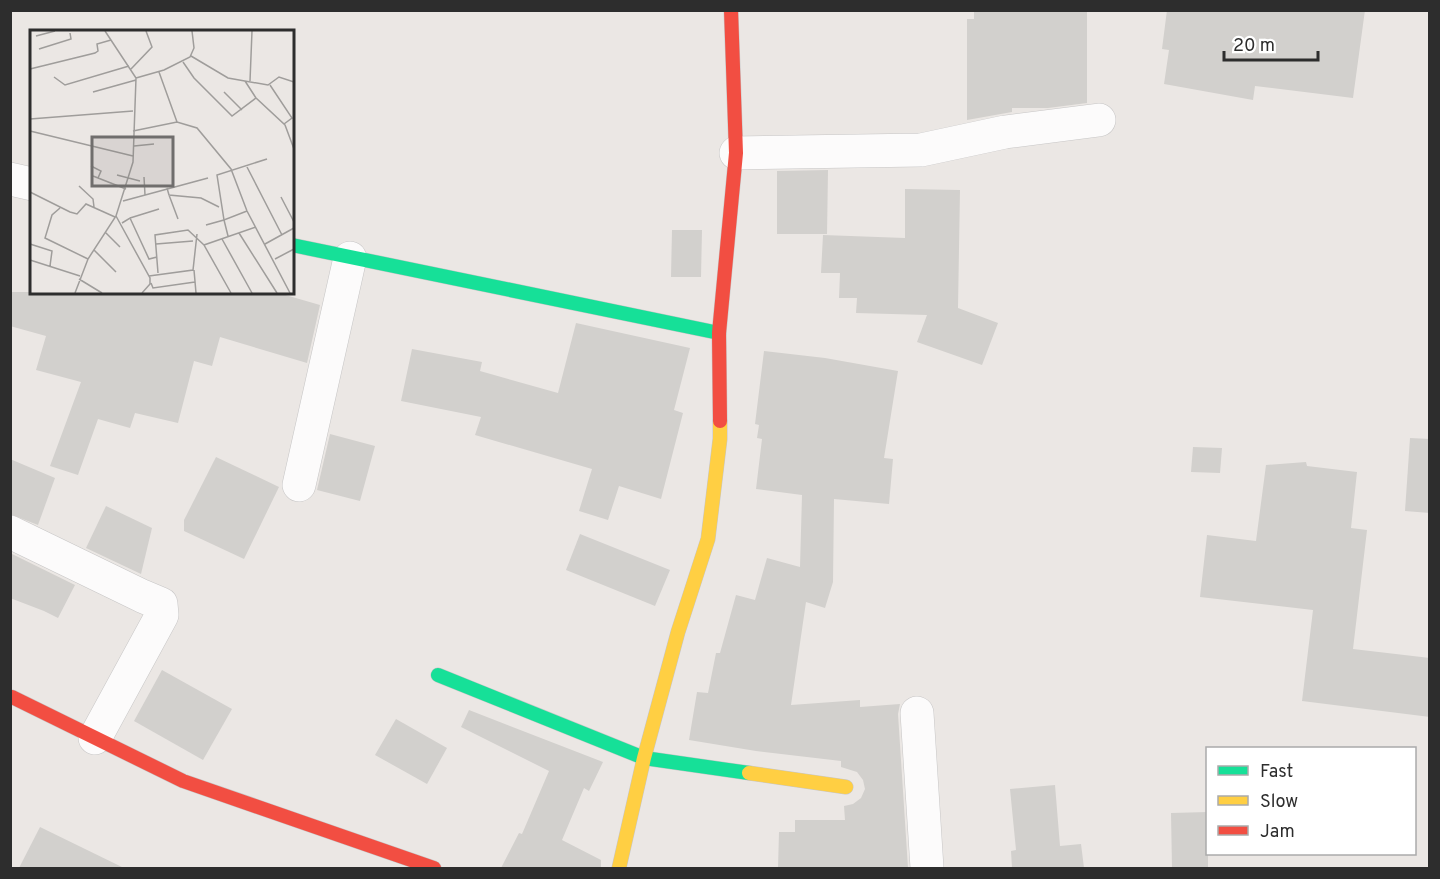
<svg xmlns="http://www.w3.org/2000/svg" width="1440" height="879" font-family="Overpass,sans-serif">
<rect width="100%" height="100%" fill="#ebe7e4"/>
<g fill="#d2d0cd">
<polygon points="974,10 1087,10 1087,103 1048,108 1012,108 1012,112 967,120 967,19 974,19"/>
<polygon points="1167,10 1365,10 1353,98 1255,86 1253,100 1164,84 1169,50 1162,49"/>
<polygon points="828,170 827,234 777,234 777,171"/>
<polygon points="905,189 960,190 958,308 998,323 982,365 917,342 927,315 856,313 857,298 839,298 840,273 821,273 823,235 905,238"/>
<polygon points="672,230 702,230 701,277 671,277"/>
<polygon points="10,292 275,292 320,305 307,363 220,337 212,366 194,361 178,423 135,413 130,428 98,419 78,475 50,466 81,382 36,370 46,336 10,326"/>
<polygon points="576,323 690,348 674,410 683,413 661,499 619,486 608,520 579,511 592,469 475,435 481,417 401,401 412,349 482,362 480,371 558,393"/>
<polygon points="764,351 825,358 898,371 884,458 893,459 889,504 834,499 833,582 825,608 806,602 791,705 860,700 860,707 900,704 898,714 908,868 778,868 779,832 795,832 795,820 845,820 844,806 853,804 861,798 865,789 863,780 857,772 841,767 841,761 756,751 689,740 697,692 708,693 716,653 720,653 736,595 755,600 767,558 800,567 802,495 756,489 762,439 757,438 759,425 755,424"/>
<polygon points="330,434 375,446 360,501 317,490"/>
<polygon points="1410,438 1430,439 1430,513 1405,511"/>
<polygon points="1193,447 1222,448 1220,473 1191,472"/>
<polygon points="216,457 279,487 244,559 184,531 184,520"/>
<polygon points="10,459 55,478 38,525 10,514"/>
<polygon points="1306,462 1307,466 1357,472 1351,528 1367,530 1353,649 1430,658 1430,717 1302,701 1313,610 1200,597 1207,535 1256,541 1266,465"/>
<polygon points="106,506 152,528 141,574 86,548"/>
<polygon points="580,534 670,570 655,606 566,570"/>
<polygon points="10,553 75,585 58,618 44,611 10,598"/>
<polygon points="162,670 232,709 203,760 134,721"/>
<polygon points="469,710 603,762 589,791 584,788 562,840 601,860 601,868 501,868 519,833 522,834 549,771 461,727"/>
<polygon points="396,719 447,748 427,784 375,755"/>
<polygon points="1055,785 1060,846 1081,844 1084,868 1012,868 1011,851 1016,850 1010,789"/>
<polygon points="1208,812 1208,868 1172,868 1171,813"/>
<polygon points="40,827 124,868 19,868"/>
</g>
<g fill="none" stroke-linecap="round" stroke-linejoin="round">
<g stroke="#c7c6c6" stroke-width="34">
<g id="street">
<polyline points="736,153 921,150 1005,132 1099,120"/>
<polyline points="10,179 32,184"/>
<polyline points="299,485 350,258"/>
<polyline points="10,532 142,596 161,604 162,615 95,738"/>
<polyline points="917,713 927,868"/>
</g>
</g>
<g stroke="#c7c6c6" stroke-width="15">
<g id="fast">
<polyline points="292,245 719,333"/>
<polyline points="438,675 644,758 749,773"/>
</g>
</g>
<g stroke="#c7c6c6" stroke-width="15">
<g id="slow">
<polyline points="749,773 846,787"/>
<polyline points="619,868 644,758 678,632 708,539 720,439 720,421"/>
</g>
</g>
<g stroke="#c7c6c6" stroke-width="15">
<g id="jam">
<polyline points="720,421 719,333 736,153 731,10"/>
<polyline points="12,697 183,781 434,868"/>
</g>
</g>
<use href="#street" stroke="#fcfbfb" stroke-width="33"/>
<use href="#fast" stroke="#16e098" stroke-width="14"/>
<use href="#slow" stroke="#ffcf43" stroke-width="14"/>
<use href="#jam" stroke="#f24e42" stroke-width="14"/>
</g>
<g transform="translate(30 30)">
<rect width="264" height="264" fill="#ebe7e4"/>
<path fill="none" stroke="#9f9d9b" stroke-width="1.5" d="M6 6 25 1M9 19 41 9 40 3M161 26 198 48 238 55 249 47 264 52M153 32 164 48 202 86 226 68 255 95 264 119M0 39 65 23 68 21 67 14 81 10M101 39 122 17 116 1M129 42 147 92M24 47 35 55 99 36M106 48 134 40 160 27 164 18 162 1M215 51 226 68M220 51 222 1M240 55 262 88 254 94M63 62 106 50M194 62 212 80M0 89 103 81M0 101 103 126M103 101 147 92 167 98 201 139 217 181 260 263M104 116 124 114M61 136 71 141 68 148M217 137 252 205M87 145 110 151M63 146 96 159M114 147 115 165M49 156 63 169 64 177M137 158 139 165 171 168 189 177M0 162 40 182 47 184 56 174 85 187M139 165 148 189M251 167 264 192M93 171 178 148M30 178 22 185 15 208 58 229M217 181 194 190 187 145 237 129M86 186 120 248V254L112 263M100 188 129 179M92 193 100 188 119 229 127 227M176 195 194 190 198 206M75 202 90 217M209 203 247 263M192 209 222 263M0 214 22 221 20 236M126 214 163 211M235 214 264 198M64 220 86 242M245 229 264 219M0 230 50 246M164 240 166 263M128 243 125 205 158 200 174 215M119 246 163 240 167 204M49 249 72 263M121 253 123 258 165 252M45 263 58 229 86 186 103 132 106 48 75 1M201 263 174 215 226 197"/>
<path fill="#706e6d" fill-opacity="0.15" stroke="#706e6d" stroke-width="3" d="M62 107H143V156H62Z"/>
<rect width="264" height="264" fill="none" stroke="#2d2d2d" stroke-width="3"/>
</g>
<rect width="1440" height="879" fill="none" stroke="#2d2d2d" stroke-width="24"/>
<rect x="1206" y="747" width="210" height="108" fill="#ffffff" stroke="#ababab" stroke-width="1.5"/>
<rect x="1218" y="766" width="30" height="9" fill="#16e098" stroke="#ababab" stroke-width="1.5"/>
<text x="1260" y="777" font-size="18" fill="#2d2d2d">Fast</text>
<rect x="1218" y="796" width="30" height="9" fill="#ffcf43" stroke="#ababab" stroke-width="1.5"/>
<text x="1260" y="807" font-size="18" fill="#2d2d2d">Slow</text>
<rect x="1218" y="826" width="30" height="9" fill="#f24e42" stroke="#ababab" stroke-width="1.5"/>
<text x="1260" y="837" font-size="18" fill="#2d2d2d">Jam</text>
<path d="M1224 51v9h94v-9" fill="none" stroke="#2d2d2d" stroke-width="3"/>
<text x="1233" y="51" font-size="18" fill="#2d2d2d" stroke="#ffffff" stroke-width="4.5" paint-order="stroke">20 m</text>
</svg>
